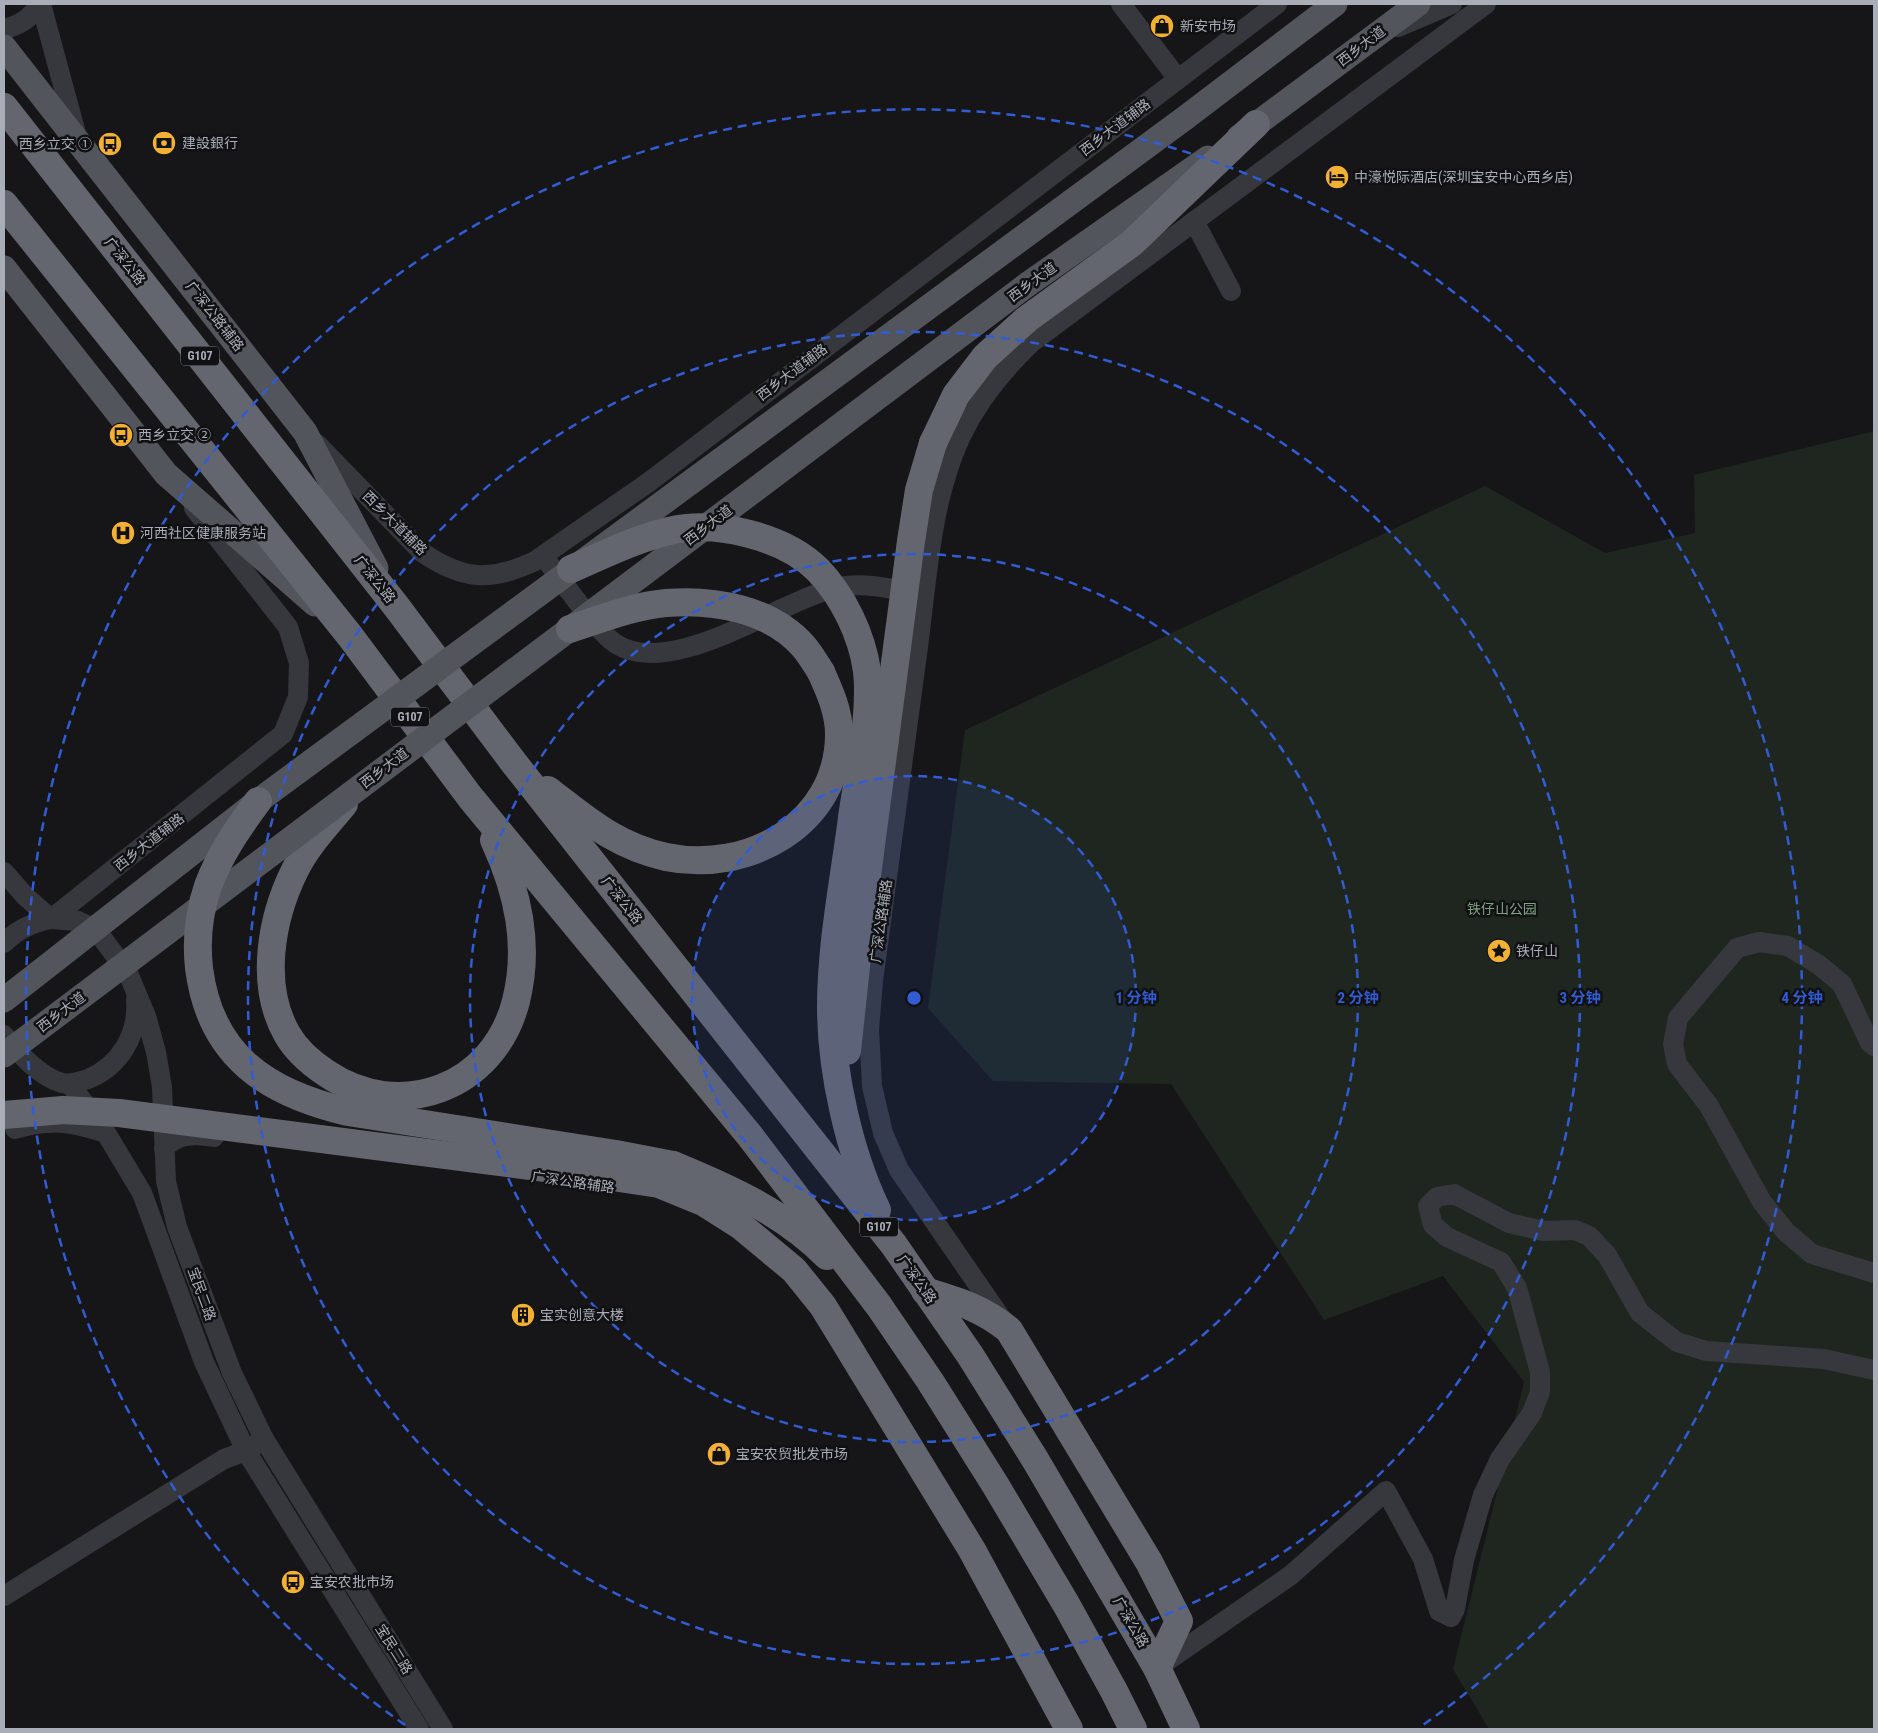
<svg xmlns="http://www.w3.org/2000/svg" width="1878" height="1733" font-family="'Roboto Condensed','Noto Sans SC',sans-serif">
<rect width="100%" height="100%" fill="#161618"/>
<polygon fill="#1e261f" points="1874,431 1874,1729 1489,1729 1453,1669 1524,1382 1443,1276 1324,1320 1171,1084 993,1081 928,1008 965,730 1485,486 1605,553 1695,533 1694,475"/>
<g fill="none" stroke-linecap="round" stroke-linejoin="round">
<g stroke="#37383d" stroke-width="20">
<polyline points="41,4 77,137"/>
<polyline points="1121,4 1178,79"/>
<polyline points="1398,27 1452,4"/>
<path d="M4 29C21 25 30 18 40 4"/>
<polyline points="1194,221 1231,291"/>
<path d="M317 444 423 553C463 580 491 582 535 561L649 482 1277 4"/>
<path d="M543 556C561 578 595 630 616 644 672 680 782 599 839 587 865 582 893 589 918 594"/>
<polyline points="4,872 25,896 51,919 78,921 89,926 100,935 128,973 146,1016 156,1052 162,1087 166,1181 177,1227 232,1373 264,1439 443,1729"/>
<path d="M4 943C18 929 32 923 51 919L283 734 298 697 299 663 288 627 194 508"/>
<path d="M4 1035C17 1052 40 1077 62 1083 71 1085 79 1082 88 1079 120 1066 139 1034 136 999"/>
<polyline points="1874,1046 1870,1043 1842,984 1819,965 1788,946 1759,942 1737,948 1678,1018 1673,1044 1677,1064 1709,1106 1762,1202 1786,1232 1812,1254 1874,1273"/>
<polyline points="70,1084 106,1133 142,1193 204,1362 246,1451 419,1729"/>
<path d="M15 1129C51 1118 72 1122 106 1133"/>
<path d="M164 1149C176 1133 196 1134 214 1137"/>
<path d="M1003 1321 899 1170 883 1133 872 1086 869 1030 873 981C888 869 903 758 918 647 927 578 931 500 961 436 978 400 1003 370 1031 343L1486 4"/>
<polyline points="4,1596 224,1459 246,1451 257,1444"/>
<polyline points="1157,1668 1291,1575 1386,1491 1423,1559 1439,1611 1451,1617 1455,1609 1464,1560 1483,1495 1500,1459 1532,1413 1540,1392 1540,1372 1517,1288 1501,1262 1447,1237 1433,1225 1428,1206 1437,1197 1454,1194 1509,1223 1544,1231 1575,1230 1589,1236 1607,1255 1640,1313 1677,1342 1706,1351 1824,1359 1874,1370"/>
</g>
<g stroke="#53555c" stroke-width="25">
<polyline points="4,47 305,432 376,568"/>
<polyline points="1239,137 1418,4"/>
<polyline points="4,268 166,474 315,604"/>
<polyline points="1028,284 1208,158"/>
</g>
<g stroke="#63666e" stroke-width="28">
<polyline points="4,107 396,606 514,763 894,1245 970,1355 1036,1461 1157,1668 1186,1729"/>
<polyline points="4,204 350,636 470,797 750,1136 879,1306 930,1381 996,1486 1066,1604 1114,1691 1133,1729"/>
<polyline points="933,443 956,395 985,357 1027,319 1132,243 1256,124"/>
<path d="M548 790C587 820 616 846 666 857 748 874 839 824 839 734 839 712 830 692 821 672"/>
<path d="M344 804C327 825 307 845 295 870 271 918 259 985 287 1034 296 1050 311 1063 326 1073 400 1123 494 1088 516 1001 530 945 518 892 494 840"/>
<path d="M852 818C844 880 831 944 831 1007 831 1071 849 1152 877 1210"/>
<polyline points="847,1051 860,929"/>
<path d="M673 1165C729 1188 783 1212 827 1256"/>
<polyline points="599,1175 659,1184 703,1202 741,1226 794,1270 823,1306 972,1550 1069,1729"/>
<path d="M925 1291C958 1301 982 1308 1009 1330L1149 1562 1179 1621 1157 1668"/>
</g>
<g stroke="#53555c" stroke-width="25">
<polyline points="4,1000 258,801 1185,118 1335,4"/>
<polyline points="4,1055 1028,284"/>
</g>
<g stroke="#63666e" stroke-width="28">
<path d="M571 569C603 555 635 539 669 531 715 520 784 536 818 570 843 596 862 635 867 671 872 717 858 772 852 818"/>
<path d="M570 629C601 619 633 606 666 603 714 599 771 609 804 647 810 654 816 664 821 672"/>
<path d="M258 801C238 828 220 854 208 886 199 912 196 941 199 968 210 1056 267 1093 348 1112L616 1154 673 1165"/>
<polyline points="860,929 911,541 919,490 933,443"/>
<polyline points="4,1115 63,1110 119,1113 599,1175"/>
</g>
</g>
<circle cx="914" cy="998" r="222" fill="#325cd3" fill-opacity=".12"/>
<g fill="none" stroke="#325cd3" stroke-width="2.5" stroke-dasharray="9 6">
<circle cx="914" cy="998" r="222"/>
<circle cx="914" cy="998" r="444"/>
<circle cx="914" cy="998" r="666"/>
<path d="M405 1725A888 888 0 1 1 1423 1725"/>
</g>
<defs>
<g id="shop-disc" transform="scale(1.25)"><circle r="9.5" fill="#f2b134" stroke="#111113"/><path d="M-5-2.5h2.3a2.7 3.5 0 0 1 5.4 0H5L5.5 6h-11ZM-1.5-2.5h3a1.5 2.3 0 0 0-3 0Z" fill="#111"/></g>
<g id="bank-disc" transform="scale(1.25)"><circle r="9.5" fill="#f2b134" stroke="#111113"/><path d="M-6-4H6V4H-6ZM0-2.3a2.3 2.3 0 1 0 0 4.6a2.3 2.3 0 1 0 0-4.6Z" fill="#111"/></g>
<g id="bus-disc" transform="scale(1.25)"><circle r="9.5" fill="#f2b134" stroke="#111113"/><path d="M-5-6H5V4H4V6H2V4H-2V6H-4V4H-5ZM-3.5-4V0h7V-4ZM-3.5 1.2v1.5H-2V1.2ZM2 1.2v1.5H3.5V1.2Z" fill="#111"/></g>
<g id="hotel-disc" transform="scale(1.25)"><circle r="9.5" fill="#f2b134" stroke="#111113"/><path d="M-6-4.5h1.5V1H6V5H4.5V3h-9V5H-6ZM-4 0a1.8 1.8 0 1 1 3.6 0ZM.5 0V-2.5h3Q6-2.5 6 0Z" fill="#111"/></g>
<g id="hospital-disc" transform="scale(1.25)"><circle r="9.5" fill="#f2b134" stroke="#111113"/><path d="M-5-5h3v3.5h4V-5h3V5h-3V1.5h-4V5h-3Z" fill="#111"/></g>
<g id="sight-disc" transform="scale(1.25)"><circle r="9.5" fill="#f2b134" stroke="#111113"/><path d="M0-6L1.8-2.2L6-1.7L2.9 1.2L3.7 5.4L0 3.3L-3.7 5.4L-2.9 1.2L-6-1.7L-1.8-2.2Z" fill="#111"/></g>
<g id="building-disc" transform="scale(1.25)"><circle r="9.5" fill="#f2b134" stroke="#111113"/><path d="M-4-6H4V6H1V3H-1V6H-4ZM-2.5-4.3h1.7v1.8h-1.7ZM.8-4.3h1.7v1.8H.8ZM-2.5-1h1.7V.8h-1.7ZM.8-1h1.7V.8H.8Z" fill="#111"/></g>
</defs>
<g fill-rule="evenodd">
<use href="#shop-disc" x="1162" y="26"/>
<use href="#bank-disc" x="164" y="143"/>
<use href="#bus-disc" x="110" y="144"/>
<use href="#hotel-disc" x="1337" y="177"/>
<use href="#bus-disc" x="121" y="435"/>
<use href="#hospital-disc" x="123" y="533"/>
<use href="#sight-disc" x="1499" y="951"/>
<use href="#building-disc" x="523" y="1315"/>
<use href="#shop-disc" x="719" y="1454"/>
<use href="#bus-disc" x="293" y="1582"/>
</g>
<g text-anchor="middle" stroke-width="5" stroke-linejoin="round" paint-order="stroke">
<g fill="#111113" stroke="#7b7e86" stroke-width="1">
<rect x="181" y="346.5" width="38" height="19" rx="4"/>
<rect x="391" y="707.5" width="38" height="19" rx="4"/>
<rect x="860" y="1217.5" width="38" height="19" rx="4"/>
</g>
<g font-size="12" font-weight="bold" fill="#a8adb8">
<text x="200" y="360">G107</text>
<text x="410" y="721">G107</text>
<text x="879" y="1231">G107</text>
</g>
<g font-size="14" fill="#a8adb8" stroke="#111113" text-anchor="start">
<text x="1180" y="31">新安市场</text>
<text x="182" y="148">建設銀行</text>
<text x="92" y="149" text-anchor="end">西乡立交 ①</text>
<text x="1354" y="182">中濠悦际酒店(深圳宝安中心西乡店)</text>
<text x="138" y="440">西乡立交 ②</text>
<text x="140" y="538">河西社区健康服务站</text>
<text x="1516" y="956">铁仔山</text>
<text x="540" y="1320">宝实创意大楼</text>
<text x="736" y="1459">宝安农贸批发市场</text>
<text x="310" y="1587">宝安农批市场</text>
</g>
<g font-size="14" fill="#a8adb8" stroke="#111113">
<text transform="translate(1361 46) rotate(-37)" y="5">西乡大道</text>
<text transform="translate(1115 127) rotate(-37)" y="5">西乡大道辅路</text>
<text transform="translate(125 261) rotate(52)" y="5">广深公路</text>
<text transform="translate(1032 282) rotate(-36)" y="5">西乡大道</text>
<text transform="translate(215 316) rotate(52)" y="5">广深公路辅路</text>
<text transform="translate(792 372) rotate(-37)" y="5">西乡大道辅路</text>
<text transform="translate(395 523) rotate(45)" y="5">西乡大道辅路</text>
<text transform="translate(708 525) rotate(-37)" y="5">西乡大道</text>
<text transform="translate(375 579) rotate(52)" y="5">广深公路</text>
<text transform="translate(384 768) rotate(-37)" y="5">西乡大道</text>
<text transform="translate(149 842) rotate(-38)" y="5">西乡大道辅路</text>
<text transform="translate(622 900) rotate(52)" y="5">广深公路</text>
<text transform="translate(881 921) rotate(-82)" y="5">广深公路辅路</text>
<text transform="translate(61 1012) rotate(-37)" y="5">西乡大道</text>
<text transform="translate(573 1182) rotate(8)" y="5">广深公路辅路</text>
<text transform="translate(917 1279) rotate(55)" y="5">广深公路</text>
<text transform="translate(202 1294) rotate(70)" y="5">宝民二路</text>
<text transform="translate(1131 1622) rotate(60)" y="5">广深公路</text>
<text transform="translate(394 1649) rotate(58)" y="5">宝民二路</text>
</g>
<g font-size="14" fill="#7fa381" stroke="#111113">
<text x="1502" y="914">铁仔山公园</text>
</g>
</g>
<circle cx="914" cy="998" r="8" fill="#325cd3" stroke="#111113" stroke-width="2.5"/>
<g font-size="15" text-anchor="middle" font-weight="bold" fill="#325cd3" stroke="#111113" stroke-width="5" stroke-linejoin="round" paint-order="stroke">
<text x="1136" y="1003">1 分钟</text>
<text x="1358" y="1003">2 分钟</text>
<text x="1580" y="1003">3 分钟</text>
<text x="1802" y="1003">4 分钟</text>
</g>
<rect width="1878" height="1733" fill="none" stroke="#a8adb8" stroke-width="10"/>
</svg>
